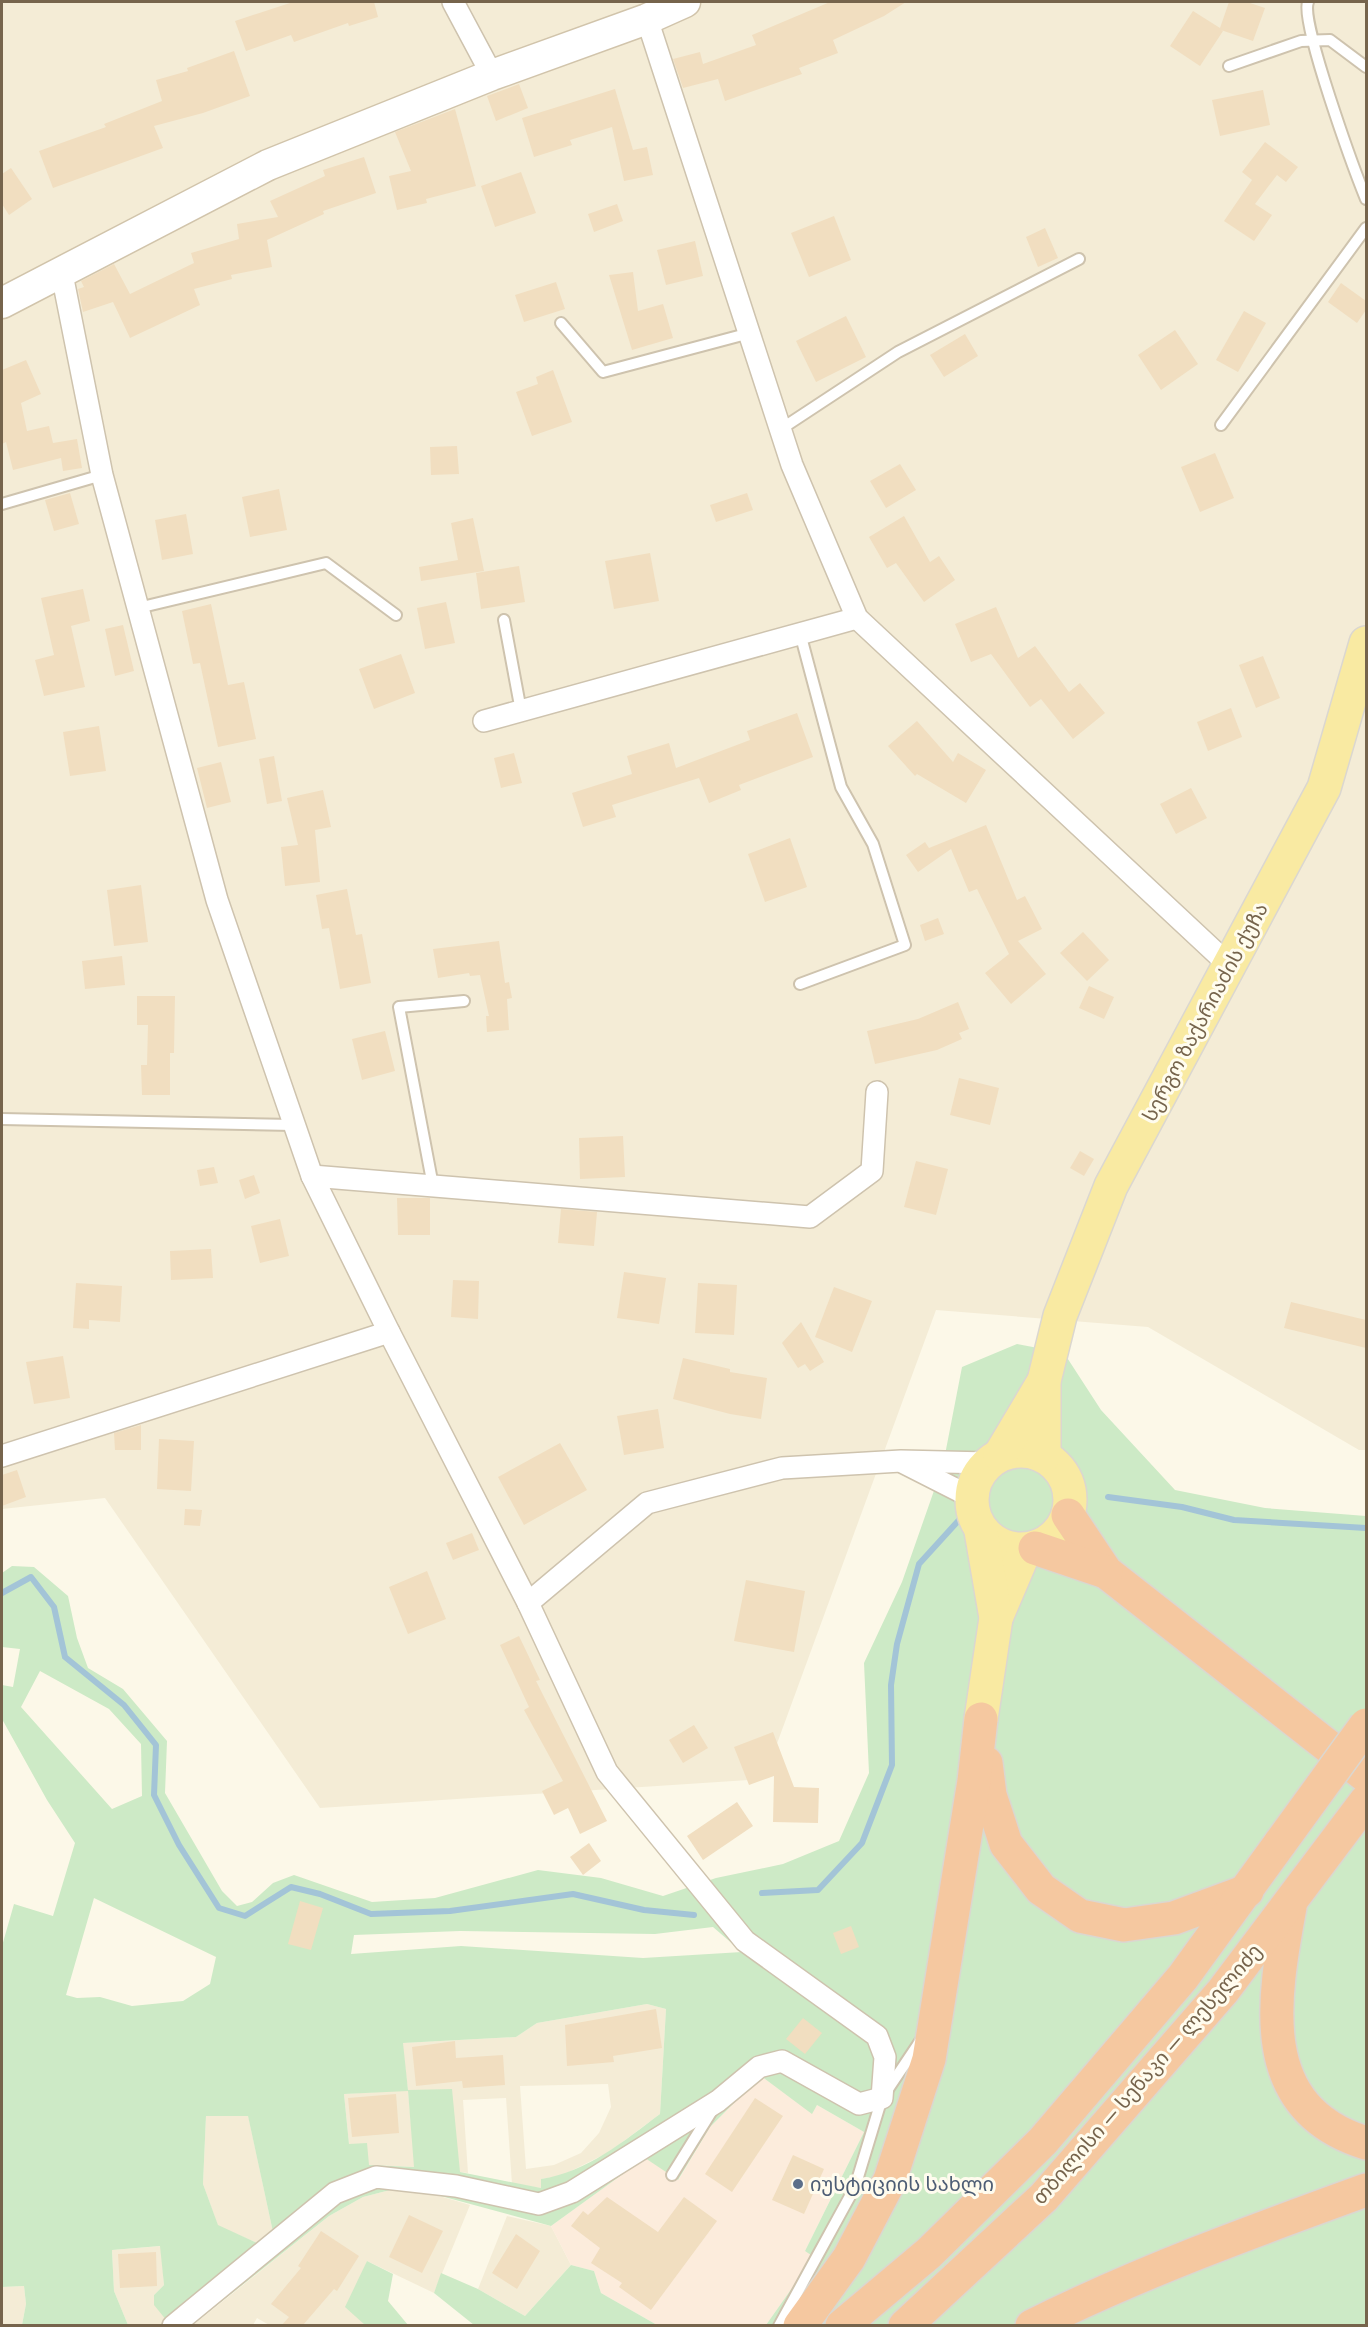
<svg xmlns="http://www.w3.org/2000/svg" width="1368" height="2327" font-family="'Varela Round','Noto Sans Georgian',sans-serif">
<rect width="100%" height="100%" fill="#fcf8e8"/>
<g fill="#f4ecd6" fill-rule="evenodd">
<polygon points="2,2 1366,2 1366,1450 1359,1450 1148,1327 936,1310 764,1779 320,1808 105,1498 2,1509"/>
<path d="M647 2004 666 2009 660 2114 609 2152 561 2176 541 2179V2188L512 2184 506 2098 463 2100 468 2173 459 2172 408 2091 415 2167 369 2165 349 2144 344 2094 408 2090 402 2043 516 2037 537 2023ZM608 2084 611 2107 599 2133 581 2153 554 2165 526 2169 520 2086Z"/>
<polygon points="248,2115 273,2232 257,2243 218,2226 203,2184 206,2116"/>
<polygon points="390,2190 426,2192 470,2205 434,2293 367,2261 355,2314 365,2325 269,2325 257,2318 253,2325 192,2326 329,2216 363,2197"/>
<polygon points="507,2216 551,2226 571,2265 525,2316 478,2289"/>
<polygon points="161,2246 164,2285 154,2295 167,2321 159,2325 128,2325 114,2291 112,2250"/>
<polygon points="24,2286 26,2304 22,2325 2,2325 2,2287"/>
</g>
<polygon fill="#fcecdc" points="761,2076 812,2113 817,2105 864,2132 805,2251 815,2256 766,2325 657,2325 601,2293 594,2271 571,2265 551,2226 645,2158 679,2179 710,2127"/>
<g fill="#cdeac6" fill-rule="evenodd">
<path d="M1017 1344 1064 1353 1101 1410 1175 1490 1265 1508 1366 1516V2325H766L814 2257 805 2251 864 2132 817 2105 812 2114 761 2076 710 2127 678 2180 645 2158 551 2226 426 2192 390 2190 363 2197 329 2216 192 2325H159L167 2321 154 2305V2295L164 2285 160 2246 112 2250 114 2291 128 2325H22L26 2304 24 2286 2 2287V1946L14 1904 53 1916 75 1843 47 1800 2 1719V1685L13 1687 20 1649 2 1647V1573L12 1566 34 1567 68 1596 77 1638 88 1668 123 1689 167 1741 165 1793 222 1891 237 1906 252 1902 273 1883 294 1875 372 1902 435 1898 538 1870 601 1878 663 1896 716 1878 783 1864 839 1841 869 1773 864 1663 902 1582 943 1465 962 1367ZM40 1671 109 1709 141 1744 142 1796 112 1809 21 1707ZM94 1898 216 1957 210 1984 183 2001 132 2006 100 1997 77 1998 66 1995ZM713 1927 742 1952 643 1958 461 1946 351 1954 354 1935 460 1931 655 1934ZM647 2004 666 2009 660 2114C624 2141 587 2172 541 2179V2188L460 2172 452 2089 408 2090 403 2043 516 2037 537 2023ZM408 2091 414 2167 369 2165 367 2143 349 2144 344 2094ZM206 2116H248L273 2232 257 2243 218 2225 203 2184Z"/>
<polygon points="367,2261 393,2274 388,2301 408,2325 365,2325 345,2307"/>
<polygon points="571,2265 594,2271 601,2293 657,2325 474,2325 434,2293 441,2273 478,2289 525,2316"/>
</g>
<g fill="none" stroke-linecap="round" stroke-linejoin="round">
<g stroke="#a3c4d7" stroke-width="6">
<polyline points="1108,1497 1182,1507 1234,1520 1366,1528"/>
<polyline points="2,1593 31,1577 54,1607 65,1657 124,1705 156,1745 154,1795 179,1845 219,1908 245,1916 291,1887 320,1894 371,1914 450,1911 573,1894 644,1910 694,1915"/>
<polyline points="762,1893 818,1890 862,1843 892,1765 891,1685 897,1644 919,1564 959,1520"/>
</g>
</g>
<g fill="#f1dec0">
<polygon points="293,2 374,2 378,17 349,26 348,23 294,42 291,35 246,51 235,21"/>
<polygon points="830,2 906,2 884,16 833,40 838,53 799,68 802,74 725,101 718,79 683,88 673,59 700,52 703,64 756,45 752,35"/>
<polygon points="1229,2 1247,2 1265,8 1253,41 1221,30 1223,31 1200,66 1170,46 1193,11 1220,28"/>
<polygon points="234,51 250,96 203,113 154,126 163,148 53,188 39,151 106,127 104,124 162,101 156,80 188,71 187,68"/>
<polygon points="519,84 528,108 496,121 487,96"/>
<polygon points="615,89 633,150 647,147 653,175 624,181 612,127 570,140 572,145 534,157 522,118"/>
<polygon points="1263,90 1270,125 1220,136 1212,100"/>
<polygon points="455,109 476,186 426,199 427,203 397,210 389,176 411,171 395,132"/>
<polygon points="1265,142 1298,167 1286,182 1277,175 1255,204 1272,215 1254,241 1224,221 1252,180 1242,172"/>
<polygon points="364,157 376,193 323,211 324,214 267,240 272,267 231,275 232,279 194,289 200,305 130,338 113,302 83,312 78,289 84,287 81,281 114,264 130,294 194,263 191,253 239,239 237,224 278,217 270,201 325,176 323,170"/>
<polygon points="11,168 32,199 9,215 2,204 2,174"/>
<polygon points="521,172 536,213 495,227 481,186"/>
<polygon points="617,204 623,221 594,232 588,214"/>
<polygon points="834,216 851,260 809,277 791,233"/>
<polygon points="1045,228 1058,258 1038,267 1026,237"/>
<polygon points="695,241 703,276 666,285 657,250"/>
<polygon points="633,272 638,311 663,304 673,338 632,350 609,275"/>
<polygon points="556,282 565,309 524,322 515,295"/>
<polygon points="1341,283 1366,301 1366,310 1357,323 1328,302"/>
<polygon points="1244,311 1266,323 1238,372 1216,360"/>
<polygon points="846,316 866,357 816,382 796,341"/>
<polygon points="1175,330 1198,364 1161,390 1138,355"/>
<polygon points="965,334 978,356 944,377 930,355"/>
<polygon points="26,360 41,394 21,403 27,431 49,426 53,443 77,439 82,468 63,471 61,458 13,470 6,442 2,444 2,370"/>
<polygon points="553,370 572,422 532,436 516,392 538,384 536,377"/>
<polygon points="457,446 459,474 431,475 430,447"/>
<polygon points="1215,453 1234,498 1200,512 1181,467"/>
<polygon points="900,464 916,490 886,508 870,481"/>
<polygon points="279,489 287,530 250,537 242,497"/>
<polygon points="70,493 79,524 54,531 45,500"/>
<polygon points="747,493 753,510 716,522 710,505"/>
<polygon points="186,514 193,554 162,560 155,520"/>
<polygon points="904,516 930,562 939,556 955,580 924,602 896,563 887,568 869,537"/>
<polygon points="473,518 484,571 421,581 419,567 458,560 451,523"/>
<polygon points="650,553 659,601 614,609 605,561"/>
<polygon points="519,566 525,602 481,609 476,573"/>
<polygon points="83,589 90,621 71,626 85,687 44,696 35,660 54,655 41,598"/>
<polygon points="446,602 455,643 425,649 417,608"/>
<polygon points="211,604 228,685 244,682 256,739 218,747 200,663 193,664 182,611"/>
<polygon points="996,607 1018,658 1035,646 1069,692 1080,683 1105,713 1073,739 1041,699 1030,707 991,654 971,662 955,624"/>
<polygon points="123,625 134,671 115,676 105,629"/>
<polygon points="401,654 415,693 374,709 359,669"/>
<polygon points="1263,656 1280,698 1256,708 1239,665"/>
<polygon points="1231,708 1242,737 1208,751 1197,722"/>
<polygon points="797,713 813,757 739,785 741,790 709,803 699,778 612,805 616,817 583,827 572,793 632,774 627,756 669,743 676,768 750,740 747,731"/>
<polygon points="917,721 953,762 958,753 986,770 966,803 917,774 915,776 888,746"/>
<polygon points="99,726 106,771 70,776 63,732"/>
<polygon points="514,753 522,783 501,788 494,758"/>
<polygon points="274,756 282,801 267,804 259,759"/>
<polygon points="221,762 231,802 207,808 197,768"/>
<polygon points="1191,788 1207,818 1176,834 1160,804"/>
<polygon points="323,790 331,827 315,830 320,882 285,886 281,847 298,845 287,798"/>
<polygon points="986,825 1017,900 1025,896 1042,929 1018,941 1046,974 1011,1004 985,973 1009,954 977,889 969,892 951,849 918,872 906,855 925,842 929,848"/>
<polygon points="790,838 807,887 765,902 748,854"/>
<polygon points="141,885 148,942 114,946 107,890"/>
<polygon points="347,889 356,935 362,934 371,983 340,989 329,928 322,929 316,895"/>
<polygon points="938,918 944,934 925,941 920,925"/>
<polygon points="1083,932 1109,960 1087,981 1060,953"/>
<polygon points="499,941 505,983 509,982 512,998 507,999 509,1030 487,1032 486,1016 489,1016 480,975 470,976 469,973 438,978 433,949"/>
<polygon points="122,956 125,985 85,989 82,961"/>
<polygon points="1089,986 1114,997 1104,1019 1079,1008"/>
<polygon points="137,996 175,996 174,1053 170,1053 170,1095 142,1095 141,1065 147,1065 148,1025 137,1025"/>
<polygon points="958,1002 969,1029 959,1033 962,1039 937,1050 875,1064 867,1031 918,1019"/>
<polygon points="385,1031 395,1071 362,1080 352,1039"/>
<polygon points="959,1078 999,1088 990,1125 950,1115"/>
<polygon points="623,1136 625,1177 580,1179 579,1138"/>
<polygon points="1080,1151 1094,1159 1084,1176 1070,1168"/>
<polygon points="916,1161 948,1169 936,1215 904,1207"/>
<polygon points="214,1167 218,1183 200,1186 197,1170"/>
<polygon points="254,1175 260,1193 245,1199 239,1180"/>
<polygon points="397,1198 430,1198 430,1235 398,1235"/>
<polygon points="561,1209 597,1212 594,1246 558,1243"/>
<polygon points="280,1219 289,1256 260,1263 251,1226"/>
<polygon points="211,1249 213,1278 171,1280 170,1251"/>
<polygon points="624,1272 666,1278 659,1324 617,1318"/>
<polygon points="453,1280 479,1281 478,1319 451,1317"/>
<polygon points="76,1283 122,1286 120,1322 89,1320 89,1329 73,1328"/>
<polygon points="698,1283 737,1285 734,1335 695,1333"/>
<polygon points="834,1287 872,1301 852,1352 815,1337"/>
<polygon points="1291,1302 1366,1320 1366,1348 1284,1328"/>
<polygon points="801,1322 824,1362 810,1371 805,1364 798,1368 782,1343"/>
<polygon points="63,1356 70,1398 34,1404 26,1362"/>
<polygon points="683,1358 730,1369 730,1372 767,1378 761,1419 730,1414 673,1399"/>
<polygon points="658,1409 664,1448 624,1455 617,1416"/>
<polygon points="141,1425 141,1450 115,1450 114,1433"/>
<polygon points="159,1439 194,1441 191,1491 157,1489"/>
<polygon points="560,1443 587,1490 524,1525 498,1477"/>
<polygon points="17,1470 26,1497 2,1506 2,1475"/>
<polygon points="185,1509 202,1510 200,1526 184,1525"/>
<polygon points="472,1533 479,1550 453,1560 446,1543"/>
<polygon points="427,1571 446,1619 408,1634 389,1587"/>
<polygon points="746,1580 805,1591 794,1652 734,1641"/>
<polygon points="519,1636 540,1680 536,1681 607,1821 580,1834 568,1808 554,1815 542,1791 563,1781 524,1710 529,1707 500,1645"/>
<polygon points="694,1725 708,1748 683,1763 669,1740"/>
<polygon points="773,1732 794,1787 819,1788 818,1823 773,1822 774,1776 749,1785 734,1747"/>
<polygon points="737,1802 753,1826 703,1860 687,1836"/>
<polygon points="589,1843 601,1861 583,1875 570,1857"/>
<polygon points="300,1901 323,1908 311,1950 288,1944"/>
<polygon points="851,1926 859,1947 841,1954 833,1933"/>
<polygon points="656,2009 662,2048 613,2056 614,2062 567,2066 565,2025"/>
<polygon points="803,2018 822,2033 805,2054 786,2039"/>
<polygon points="455,2041 456,2058 503,2055 505,2085 463,2088 462,2081 416,2086 412,2047"/>
<polygon points="396,2094 399,2133 352,2137 348,2098"/>
<polygon points="755,2098 783,2116 732,2192 705,2174"/>
<polygon points="793,2155 824,2169 804,2214 772,2200"/>
<polygon points="607,2197 658,2232 684,2197 717,2221 651,2310 619,2287 622,2283 591,2263 600,2248 571,2226 583,2211 588,2215"/>
<polygon points="409,2215 443,2231 422,2273 389,2257"/>
<polygon points="321,2231 359,2256 337,2291 334,2289 303,2325 282,2325 289,2317 271,2304 301,2268 298,2266"/>
<polygon points="516,2234 540,2251 517,2289 492,2273"/>
<polygon points="156,2252 157,2286 120,2288 118,2254"/>
</g>
<g fill="none" stroke-linecap="round" stroke-linejoin="round">
<g stroke="#cec3ae" stroke-width="14">
<g id="lane">
<path d="M1308 2C1300 22 1355 172 1366 199"/>
<polyline points="1229,66 1301,41 1330,40 1366,67"/>
<polyline points="561,323 603,372 750,333"/>
<polyline points="1221,425 1366,228"/>
<polyline points="781,429 898,352 1079,259"/>
<polyline points="2,504 102,475"/>
<polyline points="138,608 326,563 396,615"/>
<polyline points="504,620 521,711"/>
<polyline points="800,984 905,945 873,844 841,787 800,633"/>
<polyline points="2,1119 293,1125"/>
<polyline points="433,1186 399,1007 464,1001"/>
<polyline points="672,2175 713,2109"/>
<polyline points="779,2326 855,2187 882,2098 921,2040"/>
</g>
</g>
<g stroke="#cec3ae" stroke-width="24">
<g id="street">
<polyline points="453,2 492,75"/>
<polyline points="647,19 792,465 857,618 1230,966"/>
<polyline points="62,274 102,475 217,900 312,1176 389,1332 528,1603 607,1772 745,1941 877,2036 885,2057 882,2098 859,2104 782,2061 759,2067 718,2101 572,2192 539,2204 456,2186 376,2177 335,2193 173,2326"/>
<polyline points="484,721 857,618"/>
<polyline points="312,1176 810,1217 872,1171 877,1092"/>
<polyline points="2,1456 389,1332"/>
<polyline points="904,1463 971,1497"/>
<polyline points="528,1603 647,1503 782,1468 901,1461 988,1463"/>
</g>
</g>
<g stroke="#d1c4ab" stroke-width="33">
<polyline id="secondary" points="2,303 268,165 492,75 647,19 685,2"/>
</g>
<g stroke="#dbd7d0" stroke-width="36">
<g id="primary">
<circle cx="1021" cy="1500" r="49"/>
<polyline points="1000,1455 1044,1381"/>
<polyline points="1044,1456 1044,1381 1060,1316 1111,1186 1324,788 1366,643"/>
<polyline points="996,1618 1025,1550"/>
<polyline points="981,1719 996,1618 981,1531"/>
</g>
</g>
<g stroke="#dbd7d0" stroke-width="36">
<g id="highway">
<polyline points="1068,1515 1106,1572 1366,1776"/>
<polyline points="1035,1548 1106,1572"/>
<polyline points="986,1763 990,1795 1006,1844 1041,1889 1080,1916 1124,1925 1174,1918 1247,1891"/>
<path d="M1290 1907C1273 1999 1253 2108 1366 2143"/>
<polyline points="800,2326 849,2258 890,2180 929,2059 974,1781 981,1719"/>
<polyline points="842,2326 929,2253 1043,2141 1183,1977 1281,1842"/>
<polyline points="905,2326 1044,2197 1223,1991 1366,1801"/>
<path d="M1032 2326C1140 2272 1253 2231 1366 2190"/>
</g>
</g>
<use href="#lane" stroke="#fff" stroke-width="10"/>
<use href="#street" stroke="#fff" stroke-width="21"/>
<use href="#secondary" stroke="#fff" stroke-width="30"/>
<use href="#primary" stroke="#f9eaa2" stroke-width="33"/>
<use href="#highway" stroke="#f5c8a0" stroke-width="33"/>
<g stroke="#dbd7d0" stroke-width="36" stroke-linecap="butt">
<polyline id="highway-bridge" points="1281,1842 1366,1725"/>
</g>
<use href="#highway-bridge" stroke="#f5c8a0" stroke-width="33"/>
</g>
<circle fill="#5c6f8a" stroke="#fffcee" stroke-width="2" cx="798" cy="2184" r="6"/>
<g text-anchor="middle" stroke-width="6" stroke-linejoin="round" paint-order="stroke">
<g font-size="20" fill="#76644c" stroke="#fffcee">
<text transform="translate(1205 1012) rotate(-62)" y="7">სერგო ზაქარიაძის ქუჩა</text>
<text transform="translate(1147 2074) rotate(-49)" y="7">თბილისი — სენაკი — ლესელიძე</text>
</g>
<g font-size="20" fill="#4e5e75" stroke="#fffcee" text-anchor="start">
<text x="810" y="2191">იუსტიციის სახლი</text>
</g>
</g>
<rect width="1368" height="2327" fill="none" stroke="#76644c" stroke-width="6"/>
</svg>
